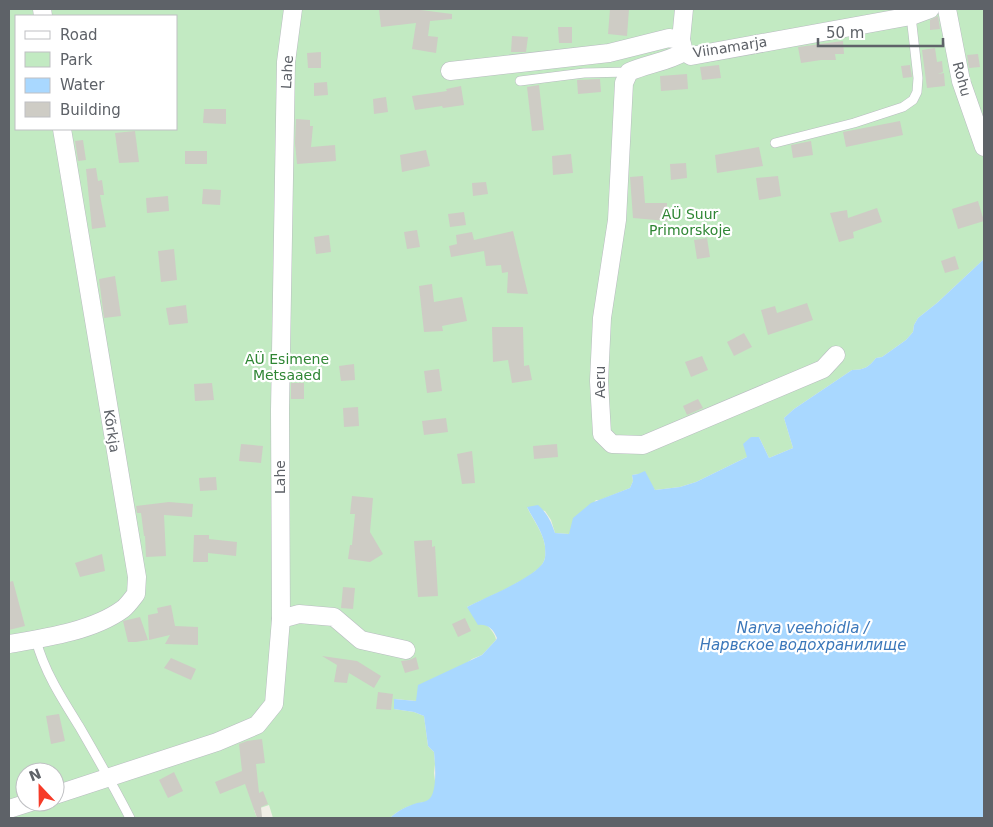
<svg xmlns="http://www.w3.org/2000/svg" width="993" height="827" font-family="'DejaVu Sans',sans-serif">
<rect width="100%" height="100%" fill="#f1efe7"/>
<path fill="#c2eac2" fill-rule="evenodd" d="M9 9H984V259L937 303 918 318 914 325 913 332 906 340 882 357 876 358C869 367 864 370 852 370L794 409 784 418 793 448 769 458 759 437 747 457 696 482 680 487 655 490 638 474 632 475 633 481 630 488 600 500H596L569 534 555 533 551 520 545 511 527 507C533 520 543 532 545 546 545 550 546 557 544 561 538 577 484 599 467 607 475 615 496 630 496 640L482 655 472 659 417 701 394 699V709L414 712 424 716 428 746 434 752 435 764 434 773 436 789 434 795 427 802C414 803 399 809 390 818H273L269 805 254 810 257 818H9ZM16 16H176V129H16ZM25 772H55V802H25Z"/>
<path fill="#a9d8ff" d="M984 259V818H390C397 811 407 806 417 803 421 802 425 802 428 800 438 794 435 763 434 752L428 746 424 716 414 712 394 709V699L416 701 418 685 482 655 496 640 497 638C493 629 488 624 478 625L467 607C484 598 537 577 544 561 546 557 545 550 545 546 543 532 533 519 527 507L538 505C547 513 551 521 555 533L569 534 573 518 591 503 630 488 633 481 632 475 638 474 645 471 655 490 680 487 696 482 747 457 743 444 751 437H759L769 458 793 448 784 418 794 409 852 370C864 370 869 367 876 358L882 357 906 340 913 332 914 325 918 318 937 303Z"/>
<g fill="#ceccc5">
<polygon points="379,9 413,9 452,14 452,19 430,21 428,36 438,37 436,53 412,49 416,23 381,27"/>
<polygon points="610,9 629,9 627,36 608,34"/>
<polygon points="938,16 940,29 930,30 930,20"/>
<polygon points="558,27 572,27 572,43 559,43"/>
<polygon points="512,36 528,37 526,52 511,52"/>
<polygon points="843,41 844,54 835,54 836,60 821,60 801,63 798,47"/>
<polygon points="935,48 937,62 942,61 943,72 938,74 944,73 945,86 927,88 922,50"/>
<polygon points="321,52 321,68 308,68 307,53"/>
<polygon points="978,54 980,67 969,68 967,55"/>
<polygon points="719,65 721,78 702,80 700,67"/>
<polygon points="910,65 912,77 903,78 901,66"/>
<polygon points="687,74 688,89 661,91 660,76"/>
<polygon points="600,79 601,92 578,94 577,80"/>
<polygon points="327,82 328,95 314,96 314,83"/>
<polygon points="539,85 544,130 532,131 527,87"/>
<polygon points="461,86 464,105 443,108 442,106 415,110 412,96 447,91 446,89"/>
<polygon points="386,97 388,112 374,114 373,99"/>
<polygon points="204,109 226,109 226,124 203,123"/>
<polygon points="296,119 310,120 310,126 313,126 311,147 335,145 336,161 297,164 295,143"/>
<polygon points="900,121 903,135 846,147 843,132"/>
<polygon points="135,131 139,162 119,163 115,133"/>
<polygon points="83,140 86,160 78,161 75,141"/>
<polygon points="811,141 813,155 793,158 791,145"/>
<polygon points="759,147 763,166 717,173 715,155"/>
<polygon points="426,150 430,166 402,172 400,155"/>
<rect x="185" y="151" width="22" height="13"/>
<polygon points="571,154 573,173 553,175 552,156"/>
<polygon points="686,163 687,178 671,180 670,164"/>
<polygon points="96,168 98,181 102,180 104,195 100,195 106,227 92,229 86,169"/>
<polygon points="643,176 645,203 667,203 667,221 633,218 630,177"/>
<polygon points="778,176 781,196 759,200 756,178"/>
<polygon points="486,182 488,194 473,196 472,183"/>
<polygon points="203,189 221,190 220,205 202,204"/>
<polygon points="168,196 169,211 147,213 146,198"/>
<polygon points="978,201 984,221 958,229 952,209"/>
<polygon points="877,208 882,222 853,232 854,238 839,242 830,213 847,210 848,218"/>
<polygon points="464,212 466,225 450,227 448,214"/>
<polygon points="417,230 420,247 407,249 404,232"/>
<polygon points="513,231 528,294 507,293 508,272 502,273 501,265 486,266 484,251 451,257 449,246 457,244 456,235 472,232 474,240"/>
<polygon points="329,235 331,252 316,254 314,237"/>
<polygon points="707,238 710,257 697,259 694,240"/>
<polygon points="174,249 177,280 161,282 158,251"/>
<polygon points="955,256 959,269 945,273 941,261"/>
<polygon points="115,276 121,316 104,318 99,279"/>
<polygon points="432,284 434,302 462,297 467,321 442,326 443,331 424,332 419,286"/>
<polygon points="807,303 813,320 768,335 761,310 775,306 777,313"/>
<polygon points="186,305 188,323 169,325 166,308"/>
<polygon points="492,327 523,327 524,366 529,365 532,380 512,383 508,360 493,362"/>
<polygon points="744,333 752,347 734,356 727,342"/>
<polygon points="702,356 708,370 691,377 685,362"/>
<polygon points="354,364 355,380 341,381 339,366"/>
<polygon points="439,369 442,391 427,393 424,371"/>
<polygon points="212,383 214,400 195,401 194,384"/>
<rect x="291" y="383" width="13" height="16"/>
<polygon points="698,399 703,408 687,415 683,406"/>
<polygon points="358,407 359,426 344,427 343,408"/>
<polygon points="446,418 448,432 424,435 422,421"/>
<polygon points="241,444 263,446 261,463 239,461"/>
<polygon points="557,444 558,457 534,459 533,446"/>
<polygon points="472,451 475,483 462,484 457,454"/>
<polygon points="216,477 217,490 200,491 199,478"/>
<polygon points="352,496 373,498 370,532 383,554 370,562 348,559 350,545 352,545 355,514 350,514"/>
<polygon points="169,502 193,504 192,517 164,515 166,556 146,557 145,536 144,536 141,513 137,513 136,506"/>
<polygon points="194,535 209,535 209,539 237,542 236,556 208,553 208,562 193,562"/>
<polygon points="432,540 432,547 435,546 438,596 418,597 414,541"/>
<polygon points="102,554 105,571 80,577 75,563"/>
<polygon points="13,581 25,626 9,630 9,582"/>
<polygon points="343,587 355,588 353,609 341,608"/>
<polygon points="171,605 175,626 198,627 198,645 165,644 170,635 149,640 148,615 158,613 157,608"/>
<polygon points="140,617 148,640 136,642 128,642 123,621"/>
<polygon points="465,618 471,631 458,637 452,624"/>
<polygon points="322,656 357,661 381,676 374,688 349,673 347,683 334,682 337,665"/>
<polygon points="416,657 419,669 405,673 401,661 409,660"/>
<polygon points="171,658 196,669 191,680 164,668"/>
<polygon points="378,692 393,694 391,710 376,709"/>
<polygon points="59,714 65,741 51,744 46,716"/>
<polygon points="262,739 265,763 256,764 259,793 263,791 268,804 261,807 262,817 257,818 245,784 220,794 215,782 242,771 239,744 247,741"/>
<polygon points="174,772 183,791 168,798 159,780"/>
</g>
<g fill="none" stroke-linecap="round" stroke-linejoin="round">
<g stroke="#b9bcc1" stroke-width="10">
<g id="service">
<polyline points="520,81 584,73 629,72"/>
<polyline points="775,143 854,123 903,107 913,100 917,92 918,78 911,16"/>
<path d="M36 640C44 671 62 699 79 726 97 757 114 787 130 818"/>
</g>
</g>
<g stroke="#b9bcc1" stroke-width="19">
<g id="minor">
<polyline points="42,9 43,16"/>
<polyline points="947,9 961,81 984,147"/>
<polyline points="681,40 684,9"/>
<path d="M684 52C667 62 647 64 629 72L624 83 617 220 602 318 599 381 602 434 612 444 643 445 823 369 836 355"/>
<polyline points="450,71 609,53 669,38 681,40 684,52 691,56 911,16 930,9"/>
<polyline points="281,619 299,614 334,617 361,640 406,650"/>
<path d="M9 644C45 638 93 631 123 609 128 605 132 599 136 594L137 577 62 129"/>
<polyline points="55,795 217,742 257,725 274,704 281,619 280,410 286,62 293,9"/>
<polyline points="9,809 31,802"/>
</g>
</g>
<use href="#service" stroke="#fff" stroke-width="9"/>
<use href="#minor" stroke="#fff" stroke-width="18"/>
</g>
<g text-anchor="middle" stroke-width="4.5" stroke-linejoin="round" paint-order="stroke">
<g font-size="14" fill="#5e6268" stroke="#fff">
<text transform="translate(730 47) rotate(-9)" y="5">Viinamarja</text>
<text transform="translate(287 72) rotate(-87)" y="5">Lahe</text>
<text transform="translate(962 79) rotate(75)" y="5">Rohu</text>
<text transform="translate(600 382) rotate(-90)" y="5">Aeru</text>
<text transform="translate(112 431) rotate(81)" y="5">Kõrkja</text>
<text transform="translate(280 477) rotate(-90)" y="5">Lahe</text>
</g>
<g font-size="14" fill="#2f8634" stroke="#fff">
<text x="690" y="219">AÜ Suur<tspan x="690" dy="16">Primorskoje</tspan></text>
<text x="287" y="364">AÜ Esimene<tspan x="287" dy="16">Metsaaed</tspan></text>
</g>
<g font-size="15" font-style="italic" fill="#3c78ba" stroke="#fff">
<text x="803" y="633">Narva veehoidla /<tspan x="803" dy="17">Нарвское водохранилище</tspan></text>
</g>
</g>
<rect width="993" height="827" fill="none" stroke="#5e6268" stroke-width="20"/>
<rect x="15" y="15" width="162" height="115" fill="#ffffff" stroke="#bfc0c3"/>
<rect x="25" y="31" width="25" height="8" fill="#ffffff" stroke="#bfc0c3"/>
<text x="60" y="40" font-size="15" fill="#5e6268">Road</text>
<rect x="25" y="52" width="25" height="15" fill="#c2eac2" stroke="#bfc0c3"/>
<text x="60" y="65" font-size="15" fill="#5e6268">Park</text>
<rect x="25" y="78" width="25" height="15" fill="#a9d8ff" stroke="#bfc0c3"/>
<text x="60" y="90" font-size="15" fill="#5e6268">Water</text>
<rect x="25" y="102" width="25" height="15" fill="#ceccc5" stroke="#bfc0c3"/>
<text x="60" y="115" font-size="15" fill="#5e6268">Building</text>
<g transform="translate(40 787) rotate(338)"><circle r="24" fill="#ffffff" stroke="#bfc0c3"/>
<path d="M0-4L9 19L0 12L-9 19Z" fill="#f63b28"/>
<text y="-8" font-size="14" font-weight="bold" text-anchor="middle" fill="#5e6268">N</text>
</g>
<path d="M818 38v8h125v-8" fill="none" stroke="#5e6268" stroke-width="2.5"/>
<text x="826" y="38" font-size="15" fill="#5e6268" stroke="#ffffff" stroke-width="4" paint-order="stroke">50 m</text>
</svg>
